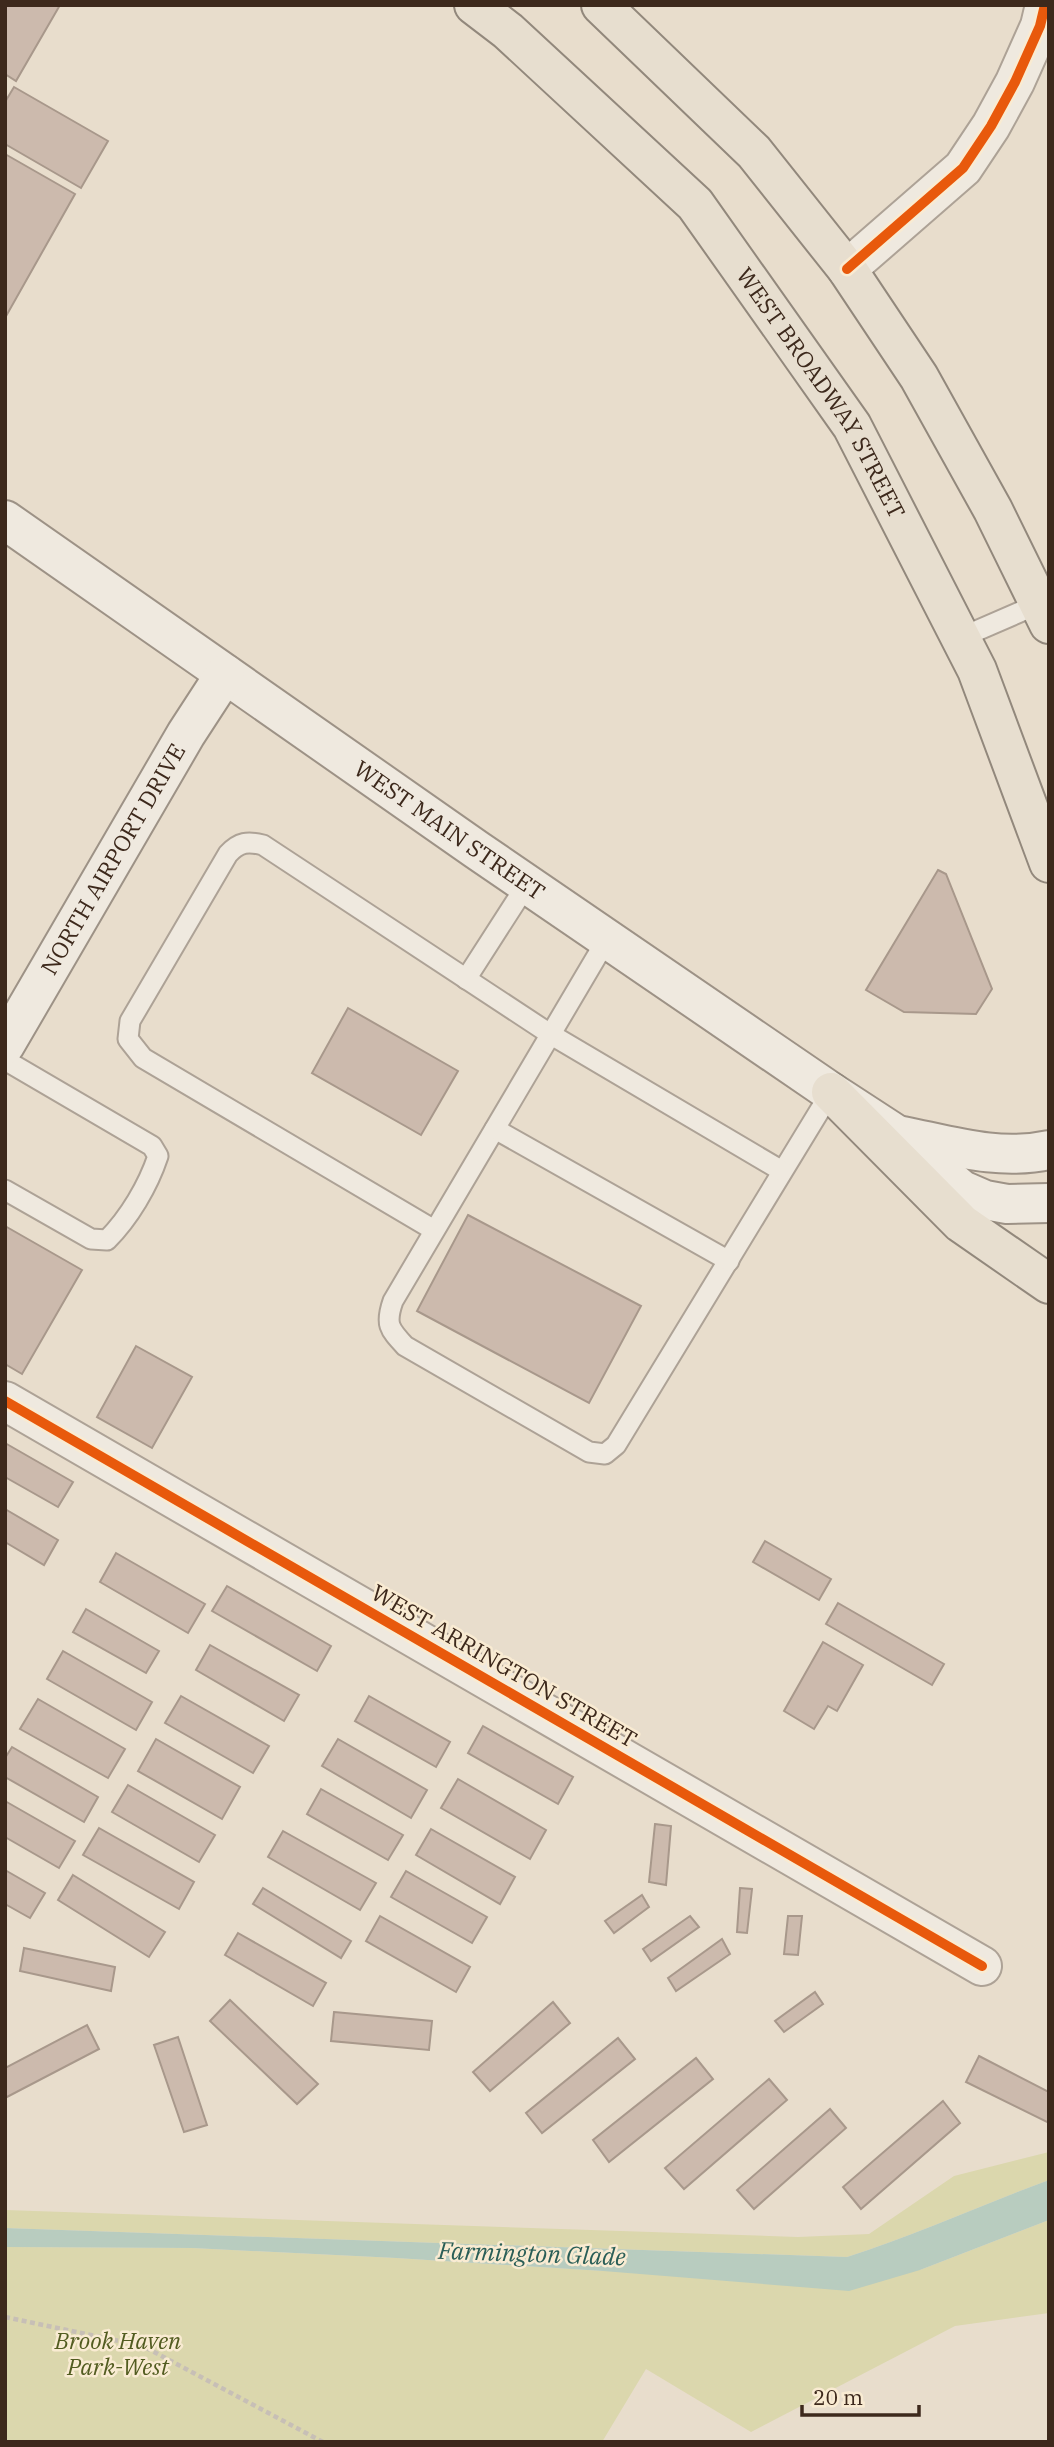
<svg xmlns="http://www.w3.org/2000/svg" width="1054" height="2447" font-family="'IBM Plex Serif',serif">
<rect width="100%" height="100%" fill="#e8ddcc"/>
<g fill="#dbd7ad">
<path d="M1049 2152V2180C981 2205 916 2235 847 2257L5 2228V2210L798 2237 869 2234 954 2176Z"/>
<polygon points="1049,2220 1049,2313 955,2326 751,2432 646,2369 602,2442 5,2442 5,2247 192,2248 396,2258 603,2271 920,2270"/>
</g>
<path fill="#b8ccbf" d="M1049 2180V2220L920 2270 849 2291 603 2271 396 2258 192 2248 5 2247V2228L847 2257C916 2235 981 2205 1049 2180Z"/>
<g fill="#ccbaad" stroke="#a8988b" stroke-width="2">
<polygon points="5,5 60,5 16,81 5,74"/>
<polygon points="14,87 108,141 81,188 5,144 5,102"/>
<polygon points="5,154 75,194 5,318"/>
<polygon points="938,870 946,874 992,989 976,1014 904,1012 866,990"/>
<polygon points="348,1008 458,1071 421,1135 312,1073"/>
<polygon points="468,1215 641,1306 589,1403 417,1311"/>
<polygon points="5,1226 82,1270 22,1374 5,1364"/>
<polygon points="136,1346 192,1377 152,1448 97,1417"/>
<polygon points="5,1443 73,1482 58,1507 5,1477"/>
<polygon points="5,1509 58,1540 44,1565 5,1542"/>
<polygon points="765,1541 831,1579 819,1600 753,1562"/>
<polygon points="116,1553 205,1604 188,1633 100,1582"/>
<polygon points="227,1586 331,1646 317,1671 212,1611"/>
<polygon points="838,1603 944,1664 932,1685 826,1624"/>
<polygon points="86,1609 159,1651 146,1673 73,1632"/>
<polygon points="823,1642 863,1665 837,1711 828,1706 814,1729 784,1711"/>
<polygon points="210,1645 299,1695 284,1721 196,1670"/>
<polygon points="63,1651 152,1702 136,1730 47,1679"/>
<polygon points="181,1696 269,1746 253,1773 165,1723"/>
<polygon points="369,1696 450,1742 436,1767 355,1721"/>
<polygon points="38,1699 125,1749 108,1778 20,1729"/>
<polygon points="483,1726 573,1777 558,1804 468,1753"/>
<polygon points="156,1739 240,1787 222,1819 138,1771"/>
<polygon points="338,1739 427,1790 411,1818 322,1766"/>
<polygon points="12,1747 98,1797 84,1822 5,1777 5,1758"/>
<polygon points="458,1779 546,1830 530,1859 441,1808"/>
<polygon points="128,1785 215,1835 199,1862 112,1812"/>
<polygon points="321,1789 403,1835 388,1860 307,1814"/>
<polygon points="5,1801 75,1841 59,1868 5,1837"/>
<polygon points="655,1824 671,1826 666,1885 649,1882"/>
<polygon points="99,1828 194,1882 179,1909 83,1855"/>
<polygon points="431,1829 515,1877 500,1904 416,1855"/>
<polygon points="283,1831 376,1883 360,1910 268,1857"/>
<polygon points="5,1870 45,1893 30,1918 5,1904"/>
<polygon points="406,1871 487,1917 472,1943 391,1897"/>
<polygon points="73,1875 165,1932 149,1957 58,1900"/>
<polygon points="263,1888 351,1941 341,1958 253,1904"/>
<polygon points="740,1888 752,1889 747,1933 737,1932"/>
<polygon points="642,1895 649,1907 614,1933 605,1921"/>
<polygon points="380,1916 470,1967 456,1992 366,1941"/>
<polygon points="690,1916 699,1927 651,1961 643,1949"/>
<polygon points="788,1916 802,1916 798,1955 784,1954"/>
<polygon points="238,1933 326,1983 313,2006 225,1955"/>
<polygon points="722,1939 730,1954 676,1991 668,1978"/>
<polygon points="24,1948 115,1967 111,1991 20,1971"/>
<polygon points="815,1992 823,2004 784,2032 775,2021"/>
<polygon points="230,2000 318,2084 297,2104 210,2021"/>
<polygon points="553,2002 570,2023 490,2091 473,2072"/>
<polygon points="334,2012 432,2021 429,2050 331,2041"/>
<polygon points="87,2025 99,2049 5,2098 5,2068"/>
<polygon points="178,2037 207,2125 184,2132 154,2045"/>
<polygon points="618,2038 635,2059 542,2133 526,2113"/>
<polygon points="979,2056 1049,2092 1049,2123 966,2082"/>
<polygon points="696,2058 713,2079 609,2162 593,2140"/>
<polygon points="769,2079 787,2100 684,2189 665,2168"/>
<polygon points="943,2101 960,2123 861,2209 843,2187"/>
<polygon points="830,2109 846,2128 754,2209 737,2190"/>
</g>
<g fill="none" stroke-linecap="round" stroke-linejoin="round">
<g stroke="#ada296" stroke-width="23">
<g id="lane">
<polyline points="960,638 1043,602"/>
<path d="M607 939 393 1301C385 1324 389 1329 405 1346L589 1452 605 1454 616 1445 831 1092"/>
<polyline points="466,979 527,884"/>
<path d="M5 1060 152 1146 158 1156C148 1186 129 1218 107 1240L91 1239 5 1190"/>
<polyline points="495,1129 729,1261"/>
<path d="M434 1230 143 1058 128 1039 130 1021 228 854C239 842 248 841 263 845L550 1034 782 1171"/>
</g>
</g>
<g stroke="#ada296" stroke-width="42">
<g id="street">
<polyline points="847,269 963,168 991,126 1015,82 1040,26 1045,5"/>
<polyline points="5,1401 982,1966"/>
</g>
</g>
<g stroke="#9d9286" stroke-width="42">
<g id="secondary">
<path id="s1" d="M5 520 477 850 831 1092 897 1135 962 1190 985 1200 1007 1204 1049 1203"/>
<path id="s2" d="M5 1045 186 734 225 674"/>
<path d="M903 1136C952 1146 999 1161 1049 1150"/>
</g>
</g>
<g stroke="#92887c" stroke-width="42">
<g id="primary">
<path id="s3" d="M474 5 508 31 695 204 852 426 977 670 1049 863"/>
<polyline points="601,5 754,152 847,269 919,377 993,510 1049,624"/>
<polyline points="831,1092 961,1223 1049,1284"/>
</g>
</g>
<polyline stroke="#c7bfb6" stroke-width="4.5" stroke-dasharray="5 3.5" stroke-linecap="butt" points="5,2317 143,2346 323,2442"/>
<use href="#lane" stroke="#efe9df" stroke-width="19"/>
<use href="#street" stroke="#efe9df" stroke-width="38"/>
<use href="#secondary" stroke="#efe9df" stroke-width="38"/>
<use href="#primary" stroke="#e7decf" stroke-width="38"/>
<g stroke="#f9ebd2" stroke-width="15">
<g id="cycleway">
<polyline points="847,269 963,168 991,126 1015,82 1040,26 1045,5"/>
<polyline points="5,1401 982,1966"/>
</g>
</g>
<use href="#cycleway" stroke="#e8590c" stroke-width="10"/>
</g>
<g text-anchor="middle" stroke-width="5" stroke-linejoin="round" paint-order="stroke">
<g font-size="23" fill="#3d291c" stroke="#f9ebd2">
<text dy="8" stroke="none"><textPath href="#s3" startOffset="525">WEST BROADWAY STREET</textPath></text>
<text dy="8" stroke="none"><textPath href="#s1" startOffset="542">WEST MAIN STREET</textPath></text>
<text dy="8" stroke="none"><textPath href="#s2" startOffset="215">NORTH AIRPORT DRIVE</textPath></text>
<text transform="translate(504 1666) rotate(30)" y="8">WEST ARRINGTON STREET</text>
</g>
<g font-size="23" font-style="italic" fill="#525c20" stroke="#f9ebd2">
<text x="118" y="2349">Brook Haven<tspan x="118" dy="26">Park-West</tspan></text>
</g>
<g font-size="24" font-style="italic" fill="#2a5e57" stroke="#f9ebd2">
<text transform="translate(532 2254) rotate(2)" y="8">Farmington Glade</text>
</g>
</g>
<rect width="1054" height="2447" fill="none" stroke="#3d291c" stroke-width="14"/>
<path d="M802 2405v10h117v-10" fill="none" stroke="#3d291c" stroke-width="3.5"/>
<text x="813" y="2405" font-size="21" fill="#3d291c" stroke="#f9ebd2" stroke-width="5" paint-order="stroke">20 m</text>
</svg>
